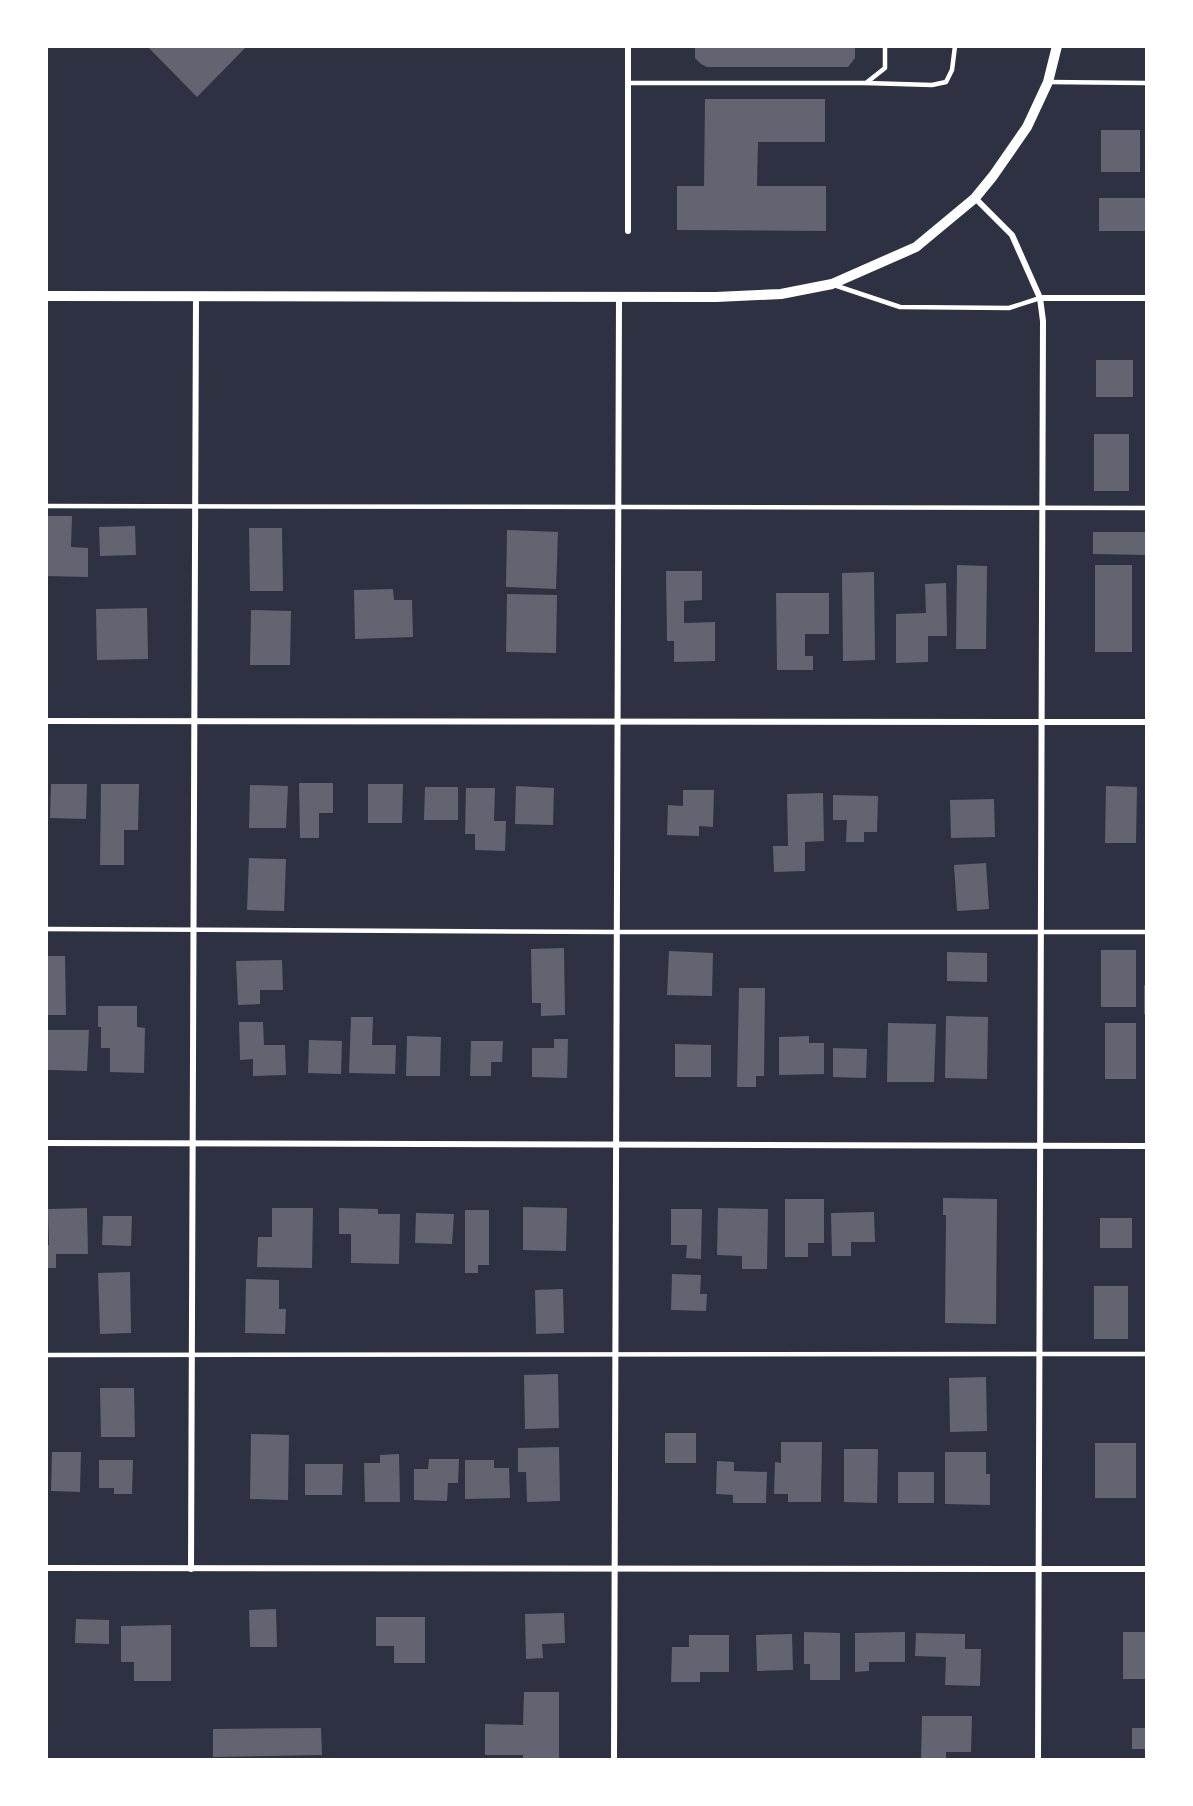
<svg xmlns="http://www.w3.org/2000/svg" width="1193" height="1806" font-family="'Public Sans',sans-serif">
<rect width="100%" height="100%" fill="#2d3142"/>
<g fill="#626471">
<polygon points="147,46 247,46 197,97"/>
<polygon points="695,46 855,46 855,58 848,67 707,67 701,64 695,58"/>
<polygon points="705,99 825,99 825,142 758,142 757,186 826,186 826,231 677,230 677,186 704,186"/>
<rect x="1101" y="130" width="39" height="42"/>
<rect x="1099" y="198" width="47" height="33"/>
<rect x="1096" y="360" width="37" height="37"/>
<rect x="1094" y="434" width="35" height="57"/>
<polygon points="46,516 72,516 71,547 88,548 88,577 46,576"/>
<polygon points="135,526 136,555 100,556 99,527"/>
<polygon points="249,528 282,528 283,591 250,591"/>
<polygon points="507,530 558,532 556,589 506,587"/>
<polygon points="1093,532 1146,532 1146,555 1093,554"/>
<polygon points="957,565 987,566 986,649 956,649"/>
<rect x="1095" y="565" width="37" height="87"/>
<polygon points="666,571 702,571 702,600 684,601 684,623 715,622 715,661 674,662 674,641 667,641"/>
<polygon points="874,572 875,660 843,661 842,573"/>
<polygon points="946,583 947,636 928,636 928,662 896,663 896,614 926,613 925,584"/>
<polygon points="393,589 394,600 412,600 413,637 355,639 354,590"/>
<polygon points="776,593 829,593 829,634 805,634 805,656 813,656 813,670 777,670"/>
<polygon points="507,594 557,595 556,653 506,652"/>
<polygon points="147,608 148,659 97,660 96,609"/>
<polygon points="251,610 291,611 290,665 250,665"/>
<polygon points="299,783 333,783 333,813 319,813 319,838 300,838"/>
<polygon points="51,784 87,784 86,819 50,818"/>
<polygon points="101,784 139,784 138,830 124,830 124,865 100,865"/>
<polygon points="368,784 403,784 402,823 368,823"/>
<polygon points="250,785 288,786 286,828 249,828"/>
<polygon points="516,786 554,788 553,825 515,824"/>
<polygon points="1106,786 1137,787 1136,843 1105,843"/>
<polygon points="425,787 458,787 458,820 424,820"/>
<polygon points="466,788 495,788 494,821 506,821 505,851 475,850 475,834 465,834"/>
<polygon points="683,790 714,790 713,827 699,826 699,836 667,835 668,805 683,806"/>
<polygon points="823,793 824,841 805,842 805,871 774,872 773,846 788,846 787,794"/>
<polygon points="833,795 878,796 877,832 864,832 864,842 846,842 847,820 833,820"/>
<polygon points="994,799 995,837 951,838 950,800"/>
<polygon points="249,858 286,859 284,911 247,910"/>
<polygon points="986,863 989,909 957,911 954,865"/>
<polygon points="564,948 565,1015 541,1016 541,1003 532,1003 531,949"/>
<rect x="1101" y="950" width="35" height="57"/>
<polygon points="669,951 713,953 712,996 667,995"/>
<polygon points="947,952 987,953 987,982 947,981"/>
<polygon points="46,956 65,956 66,1015 46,1015"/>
<polygon points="282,960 283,990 260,990 260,1004 238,1005 236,961"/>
<rect x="1144" y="985" width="2" height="29"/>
<polygon points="739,988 765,988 764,1076 756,1076 756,1087 737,1087"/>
<polygon points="98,1006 137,1006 137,1027 145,1028 144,1073 110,1072 110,1048 101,1048 101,1027 98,1027"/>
<polygon points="946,1016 988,1017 987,1079 945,1078"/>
<polygon points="351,1017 373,1017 372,1045 396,1045 395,1074 349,1073"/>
<polygon points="239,1022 263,1022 264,1045 285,1045 286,1075 253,1076 253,1059 240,1060"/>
<polygon points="888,1023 936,1024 934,1082 887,1082"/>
<rect x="1105" y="1023" width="31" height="56"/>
<polygon points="48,1030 89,1030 87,1071 48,1070"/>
<polygon points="407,1036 441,1037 440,1076 406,1076"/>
<polygon points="809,1036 809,1043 824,1043 824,1074 779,1075 779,1037"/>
<polygon points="554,1039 568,1039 567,1078 532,1077 532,1048 554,1048"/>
<polygon points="309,1040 342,1041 341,1074 308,1073"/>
<polygon points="471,1041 503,1041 502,1062 491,1062 491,1076 470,1076"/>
<polygon points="675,1044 711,1045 711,1077 675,1077"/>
<polygon points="833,1048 867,1049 866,1078 833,1077"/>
<polygon points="943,1198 997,1199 996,1324 945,1323 946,1215 943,1215"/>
<polygon points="785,1199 824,1199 824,1243 808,1243 808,1257 785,1257"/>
<polygon points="523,1207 567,1208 566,1251 523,1250"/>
<polygon points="87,1208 88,1254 56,1254 56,1268 46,1268 46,1246 49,1245 48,1209"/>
<polygon points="272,1208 313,1208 312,1268 257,1267 258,1237 272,1237"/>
<polygon points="339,1208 378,1209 378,1214 400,1214 399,1264 351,1263 351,1234 339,1234"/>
<polygon points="718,1208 768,1209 767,1269 742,1269 742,1256 717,1255"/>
<polygon points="671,1209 702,1209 701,1259 686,1258 687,1245 671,1245"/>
<polygon points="465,1210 489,1210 489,1265 478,1265 478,1273 465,1273"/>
<polygon points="874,1212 875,1242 851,1242 851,1256 832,1256 831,1213"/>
<polygon points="416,1213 454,1214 452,1244 415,1243"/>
<polygon points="103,1216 132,1216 131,1246 102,1245"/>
<rect x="1100" y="1218" width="32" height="30"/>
<polygon points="130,1272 131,1333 100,1334 98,1273"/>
<polygon points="672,1274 701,1275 700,1294 707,1294 706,1311 671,1310"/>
<polygon points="246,1279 279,1280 279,1309 286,1309 285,1334 245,1333"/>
<rect x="1094" y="1286" width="34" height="53"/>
<polygon points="563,1289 564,1333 536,1334 535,1290"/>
<polygon points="558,1374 559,1428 525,1429 524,1375"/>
<polygon points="986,1377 987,1431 950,1432 949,1378"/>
<polygon points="100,1388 134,1388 135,1437 101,1437"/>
<rect x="665" y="1433" width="31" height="30"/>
<polygon points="251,1434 289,1435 288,1500 250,1499"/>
<polygon points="781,1442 822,1442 821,1502 788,1502 788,1494 774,1494 775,1462 781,1463"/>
<rect x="1095" y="1443" width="41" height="55"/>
<polygon points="559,1447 560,1501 527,1502 526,1472 518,1472 518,1448"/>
<polygon points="844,1449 878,1449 877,1503 844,1502"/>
<polygon points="52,1452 81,1452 80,1492 51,1491"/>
<polygon points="945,1452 986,1452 986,1474 990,1474 990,1505 945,1504"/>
<polygon points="399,1454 400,1502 365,1502 364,1463 380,1463 380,1455"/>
<polygon points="429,1459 459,1459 458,1483 448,1483 447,1501 414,1500 414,1469 428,1469"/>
<polygon points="99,1460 133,1460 132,1494 114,1494 114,1488 99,1488"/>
<polygon points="465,1460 494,1460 494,1468 509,1468 510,1498 465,1499"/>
<polygon points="717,1461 734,1462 734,1471 767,1472 766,1503 733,1503 733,1495 716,1494"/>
<polygon points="305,1464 343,1464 342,1495 305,1495"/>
<rect x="898" y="1472" width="36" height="31"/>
<polygon points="276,1609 277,1647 250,1647 249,1610"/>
<polygon points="564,1613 565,1643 542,1644 543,1658 526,1659 525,1614"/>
<polygon points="376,1617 425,1617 425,1663 394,1663 394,1646 376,1646"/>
<polygon points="76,1619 109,1620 109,1644 75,1643"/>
<polygon points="171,1625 171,1681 134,1681 134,1662 121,1662 121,1626"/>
<polygon points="804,1632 840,1633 840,1680 810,1680 810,1664 804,1664"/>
<polygon points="905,1632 905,1662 869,1662 869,1671 855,1672 855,1633"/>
<rect x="1123" y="1632" width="23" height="47"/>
<polygon points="916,1633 965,1634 965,1649 981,1649 980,1686 945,1685 946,1657 915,1656"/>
<polygon points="792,1634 793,1670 757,1671 756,1635"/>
<polygon points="689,1635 729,1635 729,1672 700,1672 700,1682 671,1682 672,1647 689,1647"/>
<polygon points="524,1692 559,1692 559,1760 523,1760 523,1755 485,1755 485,1724 523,1725"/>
<polygon points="922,1716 972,1716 971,1752 946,1752 946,1760 921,1760"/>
<polygon points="321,1728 322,1755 213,1757 213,1729"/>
<rect x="1132" y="1728" width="14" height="21"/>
</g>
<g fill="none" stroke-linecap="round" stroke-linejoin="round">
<g stroke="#fff" stroke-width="4.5">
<polyline points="1048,82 1146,83"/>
<polyline points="628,83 866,83 885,68 885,46"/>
<polyline points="866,83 932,85 946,82 952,70 955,46"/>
<polyline points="834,285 900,307 1009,308 1040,298"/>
<polyline points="46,506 1146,508"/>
<polyline points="46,929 617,932 1146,932"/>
<polyline points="46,1355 1146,1354"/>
</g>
<g stroke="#fff" stroke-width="6">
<polyline points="628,46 628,231"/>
<polyline points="975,198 1012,235 1040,298 1043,321 1038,1760"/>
<polyline points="1040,298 1146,298"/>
<polyline points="46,721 1146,722"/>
<polyline points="46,1143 1146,1146"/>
<polyline points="46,1568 1146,1569"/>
<polyline points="191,1569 196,296"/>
<polyline points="614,1760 619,297"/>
</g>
<polyline stroke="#fff" stroke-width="10" points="46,296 716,297 781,294 832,284 916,247 975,198 993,176 1027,127 1048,82 1057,46"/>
</g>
<rect width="1193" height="1806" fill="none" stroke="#ffffff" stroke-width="96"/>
</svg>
